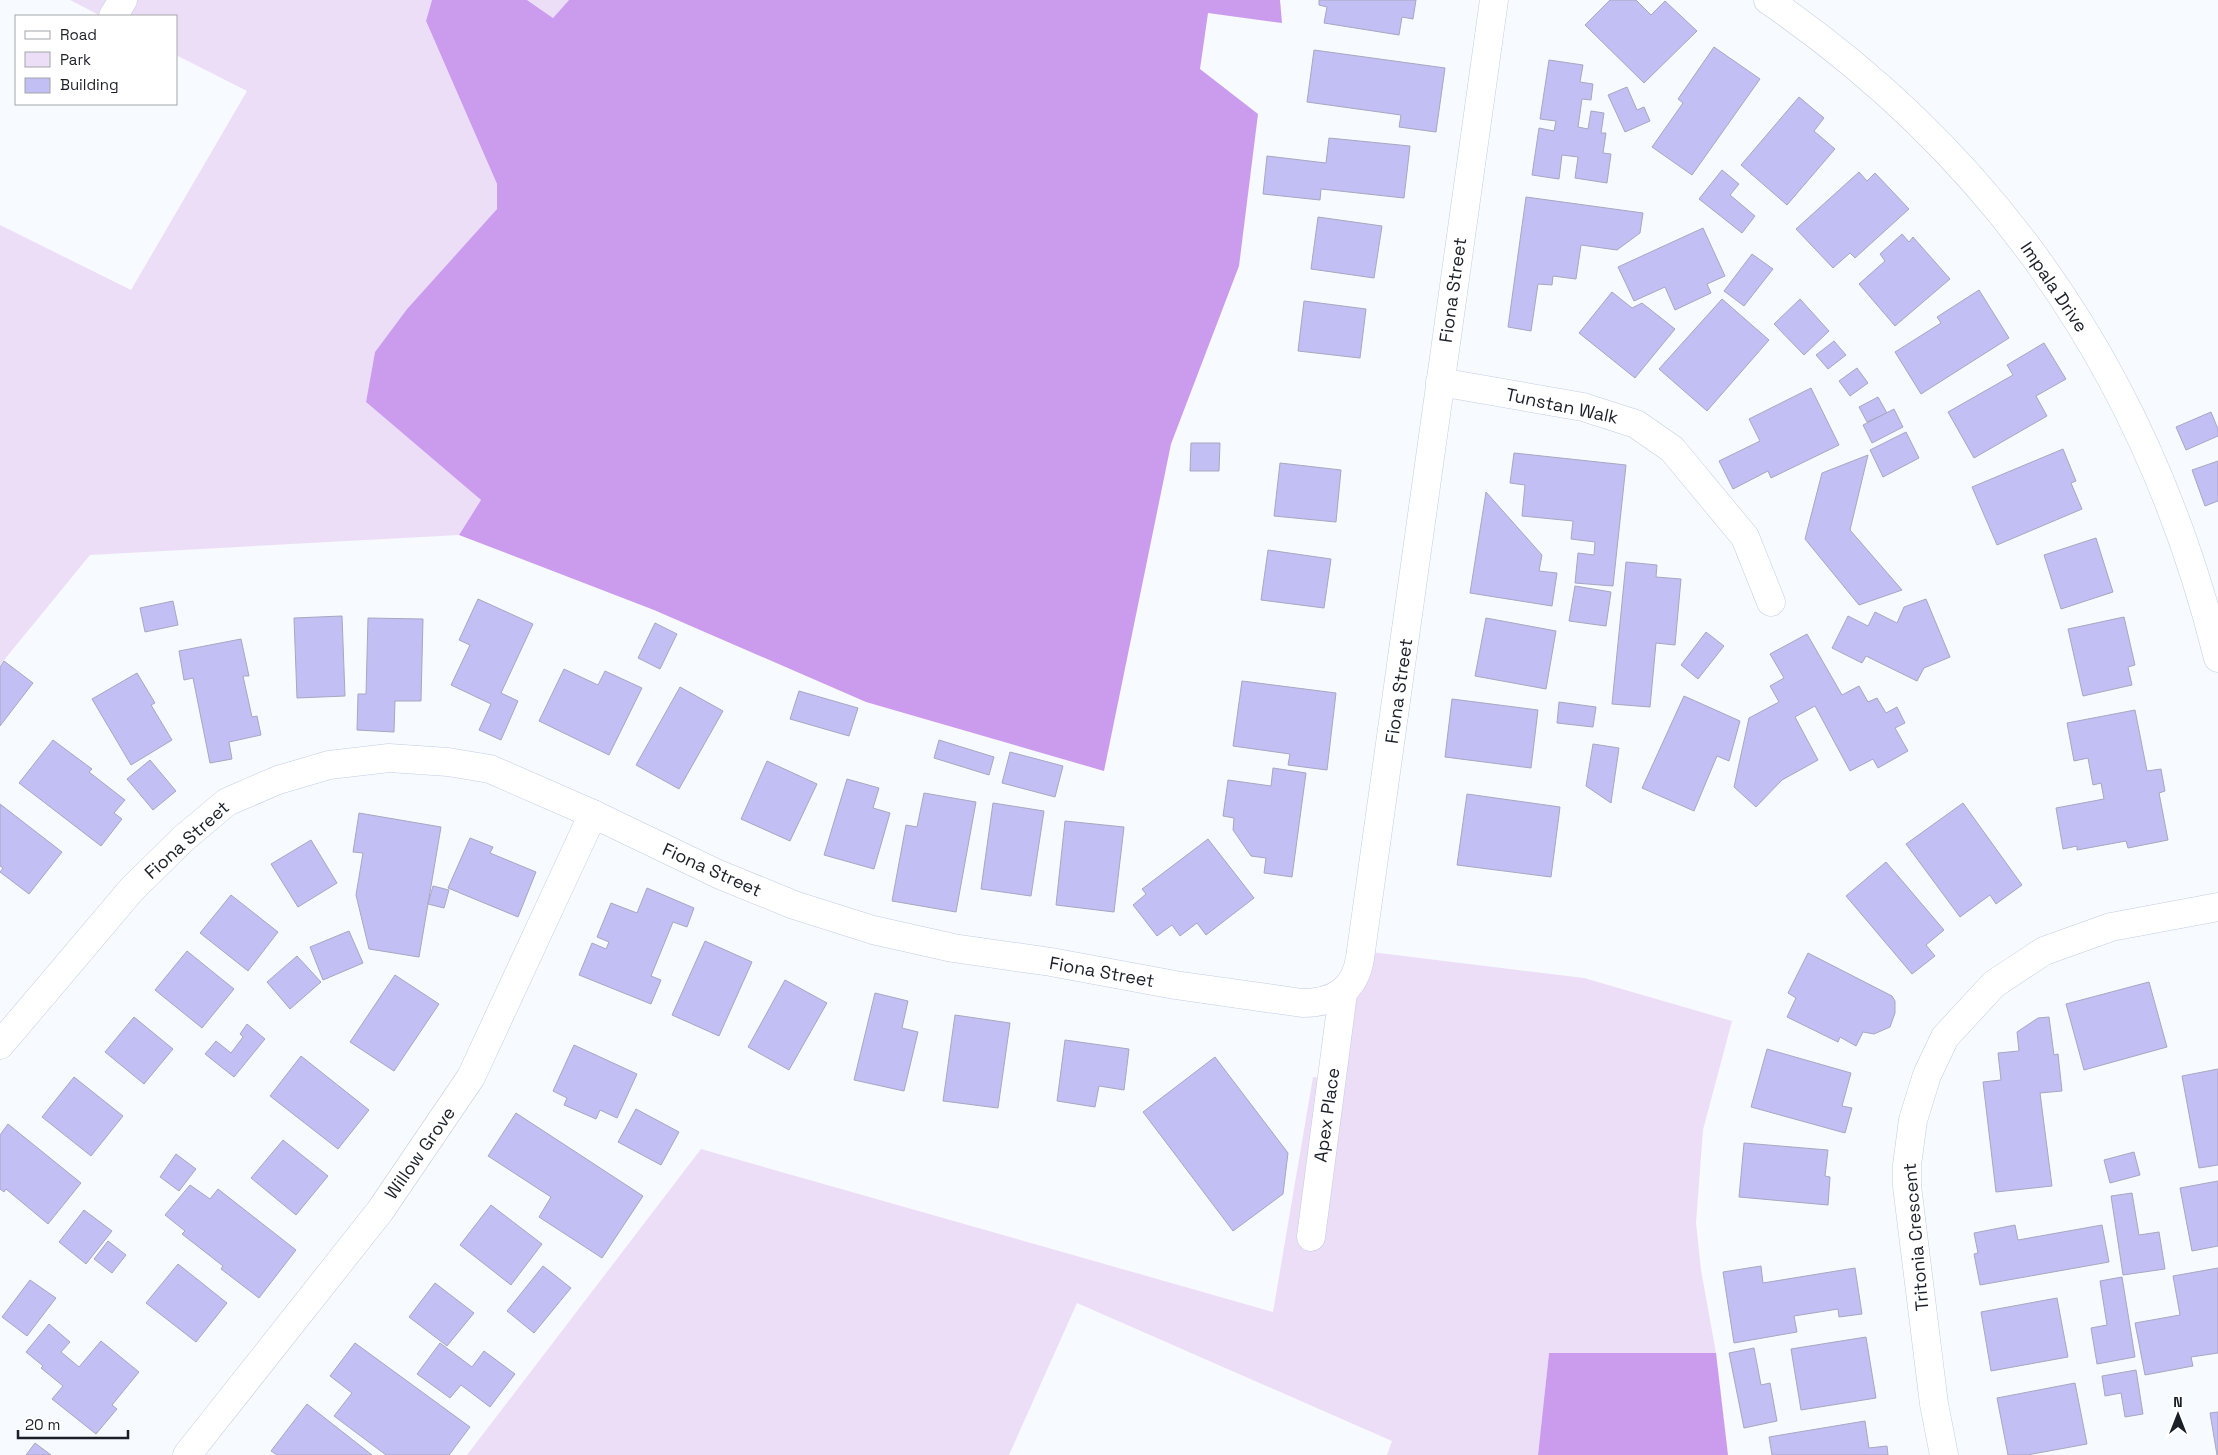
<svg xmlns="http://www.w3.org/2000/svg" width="2218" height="1455" font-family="'Space Grotesk',sans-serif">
<rect width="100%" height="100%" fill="#f7faff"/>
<g fill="#eddef8">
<polygon points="70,0 432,0 426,21 497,184 497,209 407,309 375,352 366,402 481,500 459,535 90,555 0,665 0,225 131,290 247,91 176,55 176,16 101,16"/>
<polygon points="527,0 569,0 553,18"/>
<polygon points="1363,951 1584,978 1732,1021 1703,1130 1696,1223 1701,1270 1716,1353 1549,1353 1538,1455 1387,1455 1392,1441 1077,1303 1009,1455 467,1455 701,1149 1273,1312 1313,1077 1328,1079"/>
</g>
<g fill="#cb9cee">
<polygon points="432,0 527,0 553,18 569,0 1280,0 1282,23 1208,13 1200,69 1258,114 1239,266 1171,444 1104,771 866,702 654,610 459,535 481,500 366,402 375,352 407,309 497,209 497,184 426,21"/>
<polygon points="1549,1353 1716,1353 1728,1455 1538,1455"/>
</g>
<g fill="#c1bff4" stroke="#a8a7c0">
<polygon points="1319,0 1416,0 1413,19 1402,17 1399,35 1324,23 1327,7 1319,5"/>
<polygon points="1610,0 1636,0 1651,15 1665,1 1697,31 1644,83 1585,25"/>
<polygon points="1714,47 1760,79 1692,175 1652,147 1683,103 1678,99"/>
<polygon points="1314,50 1445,68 1436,132 1399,127 1401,115 1307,102"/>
<polygon points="1549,60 1583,65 1580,82 1593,84 1591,100 1582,99 1578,127 1588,129 1591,111 1604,113 1601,133 1606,133 1603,153 1611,154 1607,183 1575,178 1578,157 1562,155 1559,179 1532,175 1539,128 1554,131 1556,121 1540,119"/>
<polygon points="1627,87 1637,110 1644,107 1650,121 1625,132 1608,95"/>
<polygon points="1799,97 1824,118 1814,131 1835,149 1787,205 1741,165"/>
<polygon points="1329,138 1410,146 1404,198 1321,189 1320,200 1263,194 1267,156 1326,163"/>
<polygon points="1722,170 1739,184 1730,195 1755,216 1742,233 1699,199"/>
<polygon points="1859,172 1867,181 1875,173 1909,209 1855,258 1850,253 1833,268 1796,229"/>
<polygon points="1526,197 1643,213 1640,233 1617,250 1581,245 1576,279 1553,276 1552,285 1538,284 1531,331 1508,327"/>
<polygon points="1318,217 1382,226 1374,278 1311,269"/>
<polygon points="1703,228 1725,276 1707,284 1711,293 1675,310 1665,287 1634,301 1618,267"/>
<polygon points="1902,234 1909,242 1913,237 1950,279 1895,326 1859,284 1885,261 1880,254"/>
<polygon points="1752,254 1773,269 1744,306 1724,291"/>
<polygon points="1979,290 2009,338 1921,394 1895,352 1941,323 1937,317"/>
<polygon points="1612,292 1632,308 1642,303 1675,329 1635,378 1579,333"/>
<polygon points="1722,299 1769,340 1707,411 1659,369"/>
<polygon points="1800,299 1829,331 1804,355 1774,324"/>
<polygon points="1304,301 1366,309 1360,358 1298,351"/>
<polygon points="1834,341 1846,355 1828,369 1816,355"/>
<polygon points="2044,343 2066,379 2036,396 2047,416 1974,458 1948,412 2013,375 2007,365"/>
<polygon points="1857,368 1868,383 1850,396 1839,381"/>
<polygon points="1811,388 1839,445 1771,478 1768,471 1733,489 1719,461 1760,441 1749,419"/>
<polygon points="1878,397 1887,413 1867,422 1859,407"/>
<polygon points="1894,409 1903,427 1872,443 1863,425"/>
<polygon points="2211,412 2218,429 2218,436 2186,450 2176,427"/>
<polygon points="1906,432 1919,458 1883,477 1870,450"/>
<polygon points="1191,443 1220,443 1219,471 1190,471"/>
<polygon points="2063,449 2076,481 2071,483 2082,509 1997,545 1972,487"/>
<polygon points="1514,453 1626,465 1613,586 1575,583 1578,553 1594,555 1595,542 1571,539 1573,521 1522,516 1525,485 1510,483"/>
<polygon points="1868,455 1850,530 1902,590 1859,605 1805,539 1822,473"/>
<polygon points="2218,461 2218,501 2205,506 2192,470"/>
<polygon points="1280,463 1341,470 1336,522 1274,516"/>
<polygon points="1486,492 1542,555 1539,571 1557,573 1552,606 1470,593"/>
<polygon points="2096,538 2113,592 2061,609 2044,555"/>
<polygon points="1268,550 1331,559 1324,608 1261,600"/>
<polygon points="1626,562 1657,565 1656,577 1681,579 1675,645 1656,643 1650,707 1612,704"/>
<polygon points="1575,586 1611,592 1606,626 1569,621"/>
<polygon points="478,599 533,624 501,693 518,701 501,740 479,730 491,704 451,685 470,645 459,640"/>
<polygon points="1926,599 1950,657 1924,668 1917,681 1866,656 1862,663 1832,648 1848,616 1868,626 1875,612 1897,623 1904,607"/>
<polygon points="173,601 178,625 145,632 140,608"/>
<polygon points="342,616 345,696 297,698 294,618"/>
<polygon points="2124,617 2135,665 2128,667 2132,685 2083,696 2068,629"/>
<polygon points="368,618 423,619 421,701 395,701 394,732 357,730 358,694 366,694"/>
<polygon points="1486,618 1556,631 1546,689 1475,676"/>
<polygon points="655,623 677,634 660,669 638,658"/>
<polygon points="1706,632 1724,646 1698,679 1681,665"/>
<polygon points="1807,634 1842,695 1859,686 1868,702 1877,698 1886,713 1897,707 1905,723 1895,728 1908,751 1878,768 1873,759 1850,771 1815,706 1795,717 1818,760 1782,780 1756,807 1734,787 1749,718 1779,702 1770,686 1784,678 1770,654"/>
<polygon points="241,639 249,676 243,676 252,717 257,716 261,735 229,742 232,759 210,763 193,678 184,680 179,651"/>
<polygon points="4,661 33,683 0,726 0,667"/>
<polygon points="564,669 598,685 605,671 642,688 609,755 539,721"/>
<polygon points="137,673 155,703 151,705 172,740 131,765 92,699"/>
<polygon points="1242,681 1336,693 1327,770 1288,765 1290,754 1233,746"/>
<polygon points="680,687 723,711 679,789 636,765"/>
<polygon points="799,691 858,708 849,736 790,719"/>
<polygon points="1684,696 1740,721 1729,761 1717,756 1694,811 1642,788"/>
<polygon points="1452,699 1538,710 1531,768 1445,757"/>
<polygon points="1559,702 1596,707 1593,727 1557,723"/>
<polygon points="2135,710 2147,771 2161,769 2165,791 2159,793 2168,840 2128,848 2126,841 2077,850 2077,846 2063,849 2056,808 2104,799 2101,783 2093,785 2088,758 2074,761 2067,723"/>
<polygon points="53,740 92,769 89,772 125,800 114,813 122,819 101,846 19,783"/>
<polygon points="939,740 994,757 989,775 934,758"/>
<polygon points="1593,744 1619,748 1611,803 1586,786"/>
<polygon points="1010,752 1063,766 1055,797 1002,783"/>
<polygon points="150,760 176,791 153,810 127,779"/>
<polygon points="767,761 817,784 790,841 741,819"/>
<polygon points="1273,768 1306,773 1292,877 1264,873 1266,858 1251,856 1233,830 1234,818 1223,816 1228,780 1271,786"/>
<polygon points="847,779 879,788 873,808 890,813 874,869 824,855"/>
<polygon points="924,793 976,802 956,912 892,901 906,825 917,827"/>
<polygon points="1467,794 1560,807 1551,877 1457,865"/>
<polygon points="993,803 1044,811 1031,896 981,889"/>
<polygon points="1963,803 2022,885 1996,904 1990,895 1960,917 1906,844"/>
<polygon points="0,804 62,852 29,894 0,872 3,868 0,866"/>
<polygon points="359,813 441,827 419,957 369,949 356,895 363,853 353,852"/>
<polygon points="1065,821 1124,827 1114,912 1056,905"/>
<polygon points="470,838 493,847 490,853 536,872 518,917 448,888"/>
<polygon points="1208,839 1254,898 1206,935 1197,923 1180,936 1172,925 1157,936 1133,905 1146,894 1142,889"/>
<polygon points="311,840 337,883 298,907 271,864"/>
<polygon points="1886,862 1944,930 1926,945 1935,956 1912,974 1846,896"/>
<polygon points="433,886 449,890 444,908 428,904"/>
<polygon points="647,888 694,908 687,927 673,922 651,976 661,980 651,1004 579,975 592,943 606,949 609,942 597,937 611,903 637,913"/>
<polygon points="231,895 278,932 248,971 200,933"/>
<polygon points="349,931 363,963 323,980 310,947"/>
<polygon points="705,941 752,962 719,1036 672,1015"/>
<polygon points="187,951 234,989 202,1028 155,990"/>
<polygon points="1808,953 1892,996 1895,1001 1895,1013 1890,1027 1874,1034 1863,1032 1856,1046 1840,1037 1838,1042 1787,1017 1796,998 1788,993"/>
<polygon points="297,956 321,982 290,1009 267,982"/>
<polygon points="395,975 439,1004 394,1071 350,1042"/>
<polygon points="785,980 827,1003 789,1070 748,1047"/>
<polygon points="2149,982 2167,1047 2084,1070 2066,1004"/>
<polygon points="875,993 908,1001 902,1028 918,1032 904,1091 854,1080"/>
<polygon points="955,1015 1010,1023 998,1108 943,1101"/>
<polygon points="134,1017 173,1049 144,1084 105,1052"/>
<polygon points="2049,1017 2054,1055 2058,1054 2062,1091 2040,1093 2052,1186 1996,1192 1983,1082 2001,1080 1998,1053 2019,1051 2017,1032 2038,1018"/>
<polygon points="247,1024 265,1039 234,1077 205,1054 216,1041 231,1053 243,1037 240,1034"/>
<polygon points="1065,1040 1129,1049 1124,1090 1099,1086 1095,1107 1057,1101"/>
<polygon points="574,1045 637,1074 617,1118 600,1110 596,1119 564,1105 567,1098 553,1091"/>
<polygon points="1767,1049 1851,1073 1842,1106 1852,1108 1845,1133 1751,1107"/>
<polygon points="301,1056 369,1110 338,1149 270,1096"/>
<polygon points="1215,1057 1288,1153 1283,1194 1233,1231 1143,1112"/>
<polygon points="2218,1069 2218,1165 2199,1168 2182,1076"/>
<polygon points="74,1077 123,1116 91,1156 42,1117"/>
<polygon points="636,1109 679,1132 661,1165 618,1142"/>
<polygon points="516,1113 643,1196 602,1258 539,1217 551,1197 488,1156"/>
<polygon points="8,1124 81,1183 48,1224 6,1189 4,1192 0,1189 0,1135"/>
<polygon points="283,1140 328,1176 296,1215 251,1178"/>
<polygon points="1744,1143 1828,1150 1825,1176 1830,1177 1828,1205 1739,1197"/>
<polygon points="2134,1152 2140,1175 2110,1183 2104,1160"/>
<polygon points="176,1154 196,1169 179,1191 160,1177"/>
<polygon points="2218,1181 2218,1246 2192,1251 2180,1188"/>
<polygon points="190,1185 210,1199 218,1189 296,1250 259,1298 221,1269 223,1266 182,1234 185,1231 165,1215"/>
<polygon points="2132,1193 2139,1235 2159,1232 2165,1269 2123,1275 2111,1196"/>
<polygon points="491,1205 542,1244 511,1285 460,1245"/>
<polygon points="84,1210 112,1231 86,1264 59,1242"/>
<polygon points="2015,1225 2018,1240 2102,1225 2109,1262 1980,1285 1974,1254 1978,1253 1974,1233"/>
<polygon points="108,1241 126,1255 112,1273 94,1259"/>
<polygon points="178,1264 227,1303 196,1342 146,1303"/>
<polygon points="543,1266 571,1288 534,1333 507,1311"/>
<polygon points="1761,1266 1763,1283 1855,1268 1862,1314 1839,1317 1838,1309 1794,1316 1797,1332 1734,1343 1723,1272"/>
<polygon points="2218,1268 2218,1353 2191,1357 2193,1366 2145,1375 2135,1323 2180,1315 2173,1276"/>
<polygon points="2122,1277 2135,1357 2097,1364 2091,1328 2107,1325 2100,1281"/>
<polygon points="30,1280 56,1298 27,1336 2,1317"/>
<polygon points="435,1283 474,1313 447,1346 409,1317"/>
<polygon points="2057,1298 2068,1357 1991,1371 1981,1312"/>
<polygon points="49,1324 70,1342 61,1352 79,1367 101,1341 139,1372 112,1405 117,1409 96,1434 52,1399 63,1386 41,1368 43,1366 26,1352"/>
<polygon points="1866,1337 1876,1398 1801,1410 1791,1349"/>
<polygon points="355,1343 470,1427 449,1455 386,1455 334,1416 352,1393 330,1376"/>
<polygon points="440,1343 472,1367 484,1351 515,1374 490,1407 461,1385 450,1398 417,1374"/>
<polygon points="1754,1348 1761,1385 1770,1383 1777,1421 1744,1428 1729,1353"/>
<polygon points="2136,1370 2143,1414 2125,1417 2121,1393 2105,1396 2102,1376"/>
<polygon points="2075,1383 2087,1444 2027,1455 2008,1455 1997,1398"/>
<polygon points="307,1404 372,1455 277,1455 271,1451"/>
<polygon points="2218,1412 2218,1455 2217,1455 2210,1413"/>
<polygon points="1865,1421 1869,1448 1887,1446 1888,1455 1772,1455 1769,1437"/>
<polygon points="35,1443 51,1455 26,1455"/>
</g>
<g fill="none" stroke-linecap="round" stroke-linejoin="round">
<g stroke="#c1cde5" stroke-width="29">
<g id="minor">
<path d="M1768 0C2002 161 2150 383 2218 658"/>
<polyline points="113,16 123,0"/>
<polyline points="1440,382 1583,407 1636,424 1672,449 1745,537 1771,602"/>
<path d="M0 1045 132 889 184 838 227 802 278 780 329 765 389 758 448 762 490 769 593 814 718 874 794 905 873 930 953 948 1051 962 1175 985 1302 1003C1334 1003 1355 990 1360 958L1494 0"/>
<polyline points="1311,1237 1343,993"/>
<polyline points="187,1455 380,1211 471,1077 593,814"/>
<polyline points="1944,1455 1934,1404 1907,1186 1907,1165 1913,1120 1927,1075 1945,1037 1994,984 2044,951 2111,927 2218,907"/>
</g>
</g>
<use href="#minor" stroke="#fff" stroke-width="28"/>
</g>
<g text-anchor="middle" stroke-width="4.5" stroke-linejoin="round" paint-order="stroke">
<g font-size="18" fill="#1b2028" stroke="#fff">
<text transform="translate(2054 287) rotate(56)" y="6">Impala Drive</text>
<text transform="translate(1453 290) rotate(-82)" y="6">Fiona Street</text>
<text transform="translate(1562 406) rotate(12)" y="6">Tunstan Walk</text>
<text transform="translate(1399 691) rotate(-82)" y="6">Fiona Street</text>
<text transform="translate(187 840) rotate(-42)" y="6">Fiona Street</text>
<text transform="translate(712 870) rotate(24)" y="6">Fiona Street</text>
<text transform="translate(1102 972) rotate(10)" y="6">Fiona Street</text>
<text transform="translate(1327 1115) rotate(-82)" y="6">Apex Place</text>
<text transform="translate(420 1153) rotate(-55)" y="6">Willow Grove</text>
<text transform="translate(1916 1237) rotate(-95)" y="6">Tritonia Crescent</text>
</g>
</g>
<rect x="15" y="15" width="162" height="90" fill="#ffffff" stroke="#a4a6a9"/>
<rect x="25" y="31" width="25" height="8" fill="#ffffff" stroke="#a4a6a9"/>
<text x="60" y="40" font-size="15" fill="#1b2028">Road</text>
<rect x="25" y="52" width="25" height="15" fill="#eddef8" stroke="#a4a6a9"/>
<text x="60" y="65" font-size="15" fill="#1b2028">Park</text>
<rect x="25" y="78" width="25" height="15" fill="#c1bff4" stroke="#a4a6a9"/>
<text x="60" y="90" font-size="15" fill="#1b2028">Building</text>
<g transform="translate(2178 1415)" stroke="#ffffff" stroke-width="4" paint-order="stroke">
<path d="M0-4L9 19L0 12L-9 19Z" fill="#1b2028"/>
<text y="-8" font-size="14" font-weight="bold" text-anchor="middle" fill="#1b2028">N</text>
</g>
<path d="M18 1430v8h110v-8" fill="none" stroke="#1b2028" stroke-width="2.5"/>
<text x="25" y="1430" font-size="15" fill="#1b2028" stroke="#ffffff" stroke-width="4" paint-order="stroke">20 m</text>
</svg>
